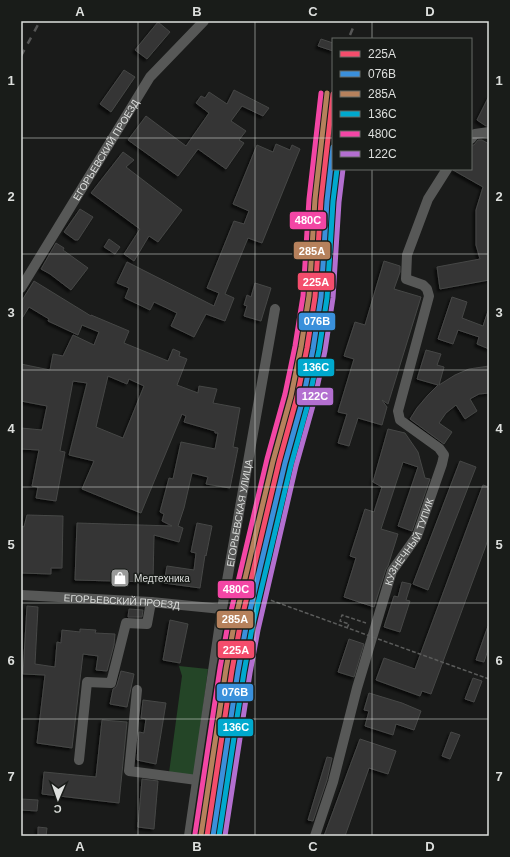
<svg xmlns="http://www.w3.org/2000/svg" width="510" height="857" font-family="Arial,sans-serif">
<defs>
<filter id="shadow"><feDropShadow dx="-2.5" dy="2.5" stdDeviation="1" flood-color="#0009"/></filter>
</defs>
<rect width="100%" height="100%" fill="#1a1b1a"/>
<polygon fill="#244527" points="179,666 208,669 194,777 169,773 182,676"/>
<g fill="#343534" stroke="#464746" fill-rule="evenodd" filter="url(#shadow)">
<polygon points="158,22 170,32 147,59 135,50"/>
<polygon points="321,39 333,43 333,51 318,46"/>
<polygon points="124,70 135,77 111,112 100,104"/>
<polygon points="234,90 269,108 263,116 242,106 231,121 246,131 239,140 244,143 226,169 198,149 178,176 128,140 146,116 186,146 209,113 196,103 201,96 205,98 209,92 227,104"/>
<polygon points="489,96 489,126 486,126 477,120"/>
<polygon points="478,140 482,140 489,144 489,280 440,289 437,267 480,259 476,245 476,210 483,187 453,170 471,169 471,145 474,145"/>
<polygon points="276,144 290,150 292,145 300,149 262,243 248,238 225,294 234,298 225,321 206,314 194,337 171,326 177,313 154,302 150,310 125,298 129,288 117,283 127,262 214,306 219,293 207,288 234,221 244,224 249,211 233,204 257,145 273,152"/>
<polygon points="123,152 134,160 126,167 182,210 158,242 149,236 134,261 124,254 140,229 91,193"/>
<polygon points="80,209 93,217 78,240 75,240 64,232"/>
<polygon points="109,239 120,247 115,254 104,247"/>
<polygon points="56,243 64,248 63,250 88,268 71,290 50,274 41,269"/>
<polygon points="384,261 400,266 400,272 394,289 421,297 388,404 382,400 387,407 382,425 358,418 349,446 338,443 347,414 338,412 354,359 344,356 355,322 365,325"/>
<path d="M34 281 91 316V315L129 331 124 343 168 361 173 349 180 352 179 356 187 359 177 385 198 393 199 386 217 389 213 403 240 408 233 447 238 448 230 488 206 484 208 477 192 473 184 508 178 526 183 528 179 542 154 535 153 582 75 580 77 523 172 526 162 521 164 514 160 512 169 478 173 479 181 442 215 449 218 433H215V431L184 422 186 416 182 414 141 513 82 489 94 461 69 455 87 383 73 381 60 451 65 452 56 501 36 498 38 487 32 486 39 450 21 449V428L42 430 47 406 21 401V364L50 370 53 354 63 356 73 335 94 345 99 332 82 325 78 335 48 321 49 319 29 307 21 320V302ZM108 376 127 384 129 379 144 386 123 438 96 427Z"/>
<polygon points="255,283 271,288 261,321 244,316 247,306 244,305 247,295 251,297"/>
<polygon points="452,297 467,302 462,318 483,326 488,311 489,311 489,349 477,344 479,337 458,330 453,344 438,339"/>
<polygon points="426,350 441,354 437,365 444,367 439,385 455,375 469,369 489,366 489,393 479,394 470,399 477,411 465,419 456,405 446,413 439,423 452,432 444,444 410,419 417,408 428,395 438,385 417,379"/>
<polygon points="293,376 300,378 292,410 286,408"/>
<polygon points="388,429 405,433 418,452 425,478 430,479 412,531 398,526 418,467 403,462 381,529 398,534 388,566 386,569 374,607 344,597 356,558 350,556 365,509 374,512 382,487 373,482"/>
<polygon points="460,461 476,467 428,590 413,584"/>
<polygon points="483,485 489,487 489,537 431,694 422,691 420,696 376,680 384,658 415,669"/>
<polygon points="27,515 63,516 62,568 51,568 51,574 21,573 21,526 24,527"/>
<polygon points="197,523 212,526 206,556 205,555 200,588 164,583 167,566 194,570 196,553 191,552"/>
<polygon points="402,582 411,584 406,600 410,601 400,632 384,627 394,596 398,597"/>
<polygon points="27,606 38,607 35,664 55,667 57,642 61,643 62,630 80,632 80,629 96,630 95,633 115,634 114,645 107,671 96,670 98,656 83,654 72,748 37,743 45,675 23,674"/>
<polygon points="129,609 143,610 142,617 128,617"/>
<polygon points="170,620 188,624 180,663 163,660"/>
<polygon points="488,626 489,626 489,647 484,662 476,660"/>
<polygon points="349,639 364,644 354,677 338,672"/>
<polygon points="121,671 134,674 127,707 110,704 113,689 116,687 117,685"/>
<polygon points="473,678 482,681 474,702 465,699"/>
<polygon points="369,693 402,703 421,711 414,730 396,724 393,735 365,726 369,711 364,710"/>
<polygon points="143,700 166,703 156,764 137,760 139,732 144,733 146,719 141,718"/>
<polygon points="102,720 127,722 119,803 42,794 44,772 96,777"/>
<polygon points="451,732 460,735 450,759 442,756"/>
<polygon points="360,739 396,751 388,774 369,768 345,836 324,836"/>
<polygon points="327,757 332,758 327,780 313,821 308,820"/>
<polygon points="142,779 158,781 154,829 138,827"/>
<polygon points="21,799 38,800 37,811 21,810"/>
<polygon points="38,827 47,828 46,836 38,836"/>
</g>
<g fill="none" stroke-linecap="round" stroke-linejoin="round">
<g stroke="#5b5c5b" stroke-width="1.5" stroke-dasharray="4 2" stroke-linecap="butt">
<polyline points="231,616 247,547 243,546"/>
<polyline points="347,628 349,624 340,621 342,615 366,623"/>
</g>
<g stroke="#575857" stroke-width="10">
<polyline points="471,139 475,134 489,132"/>
<path id="s1" d="M21 288 150 77 204 21"/>
<path id="s2" d="M21 595 151 602 222 609"/>
<polyline points="137,690 129,771 197,780"/>
<polyline points="79,760 87,682 111,683 126,623 147,624 151,602"/>
<path id="s3" d="M189 836 222 609 275 309"/>
<path id="s4" d="M315 836 333 782 357 688 392 571 417 536 442 464 444 455 439 448 400 420 398 411 429 296 427 289 423 285 406 279 407 255 428 199 447 169"/>
</g>
<g stroke="#565656" stroke-width="2.5" stroke-dasharray="7 7" stroke-linecap="butt">
<polyline points="350,35 356,21"/>
<polyline points="21,56 40,21"/>
</g>
<polyline stroke="#5b5c5b" stroke-width="1.5" stroke-dasharray="4 2" stroke-linecap="butt" points="237,588 489,679"/>
<g stroke="#191c19" stroke-width="8">
<polyline id="rail-1" points="207,836 232,670 240,626 279,462 297,397 307,348 315,297 321,200 333,94"/>
</g>
<g stroke="#191c19" stroke-width="8">
<polyline id="rail-2" points="213,836 238,671 246,627 285,463 303,399 313,349 321,297 327,201 333,147"/>
</g>
<g stroke="#191c19" stroke-width="8">
<polyline id="rail-3" points="201,835 226,669 234,625 273,461 291,396 301,347 309,296 315,199 327,93"/>
</g>
<g stroke="#191c19" stroke-width="8">
<polyline id="rail-4" points="219,836 244,672 252,628 291,465 309,400 319,350 327,298 333,201 337,169"/>
</g>
<g stroke="#191c19" stroke-width="8">
<polyline id="rail-5" points="195,834 220,668 228,624 267,459 285,394 295,346 303,296 309,199 321,93"/>
</g>
<g stroke="#191c19" stroke-width="8">
<polyline id="rail-6" points="225,836 250,673 258,630 296,466 314,402 325,351 333,298 339,202 343,169"/>
</g>
<use href="#rail-1" stroke="#f44d6c" stroke-width="5"/>
<use href="#rail-2" stroke="#3a90db" stroke-width="5"/>
<use href="#rail-3" stroke="#b6815c" stroke-width="5"/>
<use href="#rail-4" stroke="#00a9ce" stroke-width="5"/>
<use href="#rail-5" stroke="#f346a5" stroke-width="5"/>
<use href="#rail-6" stroke="#b36fd0" stroke-width="5"/>
</g>
<path fill="none" stroke="#dddfdd" stroke-width="1" stroke-opacity="0.55" d="M138 21V836M255 21V836M372 21V39M21 138H333M471 138H489M372 169V836M21 254H489M21 370H489M21 487H489M21 603H489M21 719H489"/>
<defs>
<g id="shop-square" transform="scale(1)"><rect x="-9" y="-9" width="18" height="18" rx="4" fill="#999a99" stroke="#191c19"/><path d="M-5-2.5h2.3a2.7 3.5 0 0 1 5.4 0H5L5.5 6h-11ZM-1.5-2.5h3a1.5 2.3 0 0 0-3 0Z" fill="#fff"/></g>
</defs>
<g fill-rule="evenodd">
<use href="#shop-square" x="120" y="578"/>
</g>
<g text-anchor="middle" stroke-width="3" stroke-linejoin="round" paint-order="stroke">
<g font-size="10" fill="#dddfdd" stroke="#191c19">
<text dy="4" stroke="none"><textPath href="#s1" startOffset="162">ЕГОРЬЕВСКИЙ ПРОЕЗД</textPath></text>
<text dy="4" stroke="none"><textPath href="#s3" startOffset="327">ЕГОРЬЕВСКАЯ УЛИЦА</textPath></text>
<text dy="4" stroke="none"><textPath href="#s4" startOffset="310">КУЗНЕЧНЫЙ ТУПИК</textPath></text>
<text dy="4" stroke="none"><textPath href="#s2" startOffset="101">ЕГОРЬЕВСКИЙ ПРОЕЗД</textPath></text>
</g>
<g font-size="10" fill="#dddfdd" stroke="#191c19" text-anchor="start">
<text x="134" y="582">Медтехника</text>
</g>
</g>
<g stroke="#191c19" stroke-width="1.5">
<rect x="289" y="211" width="38" height="19" rx="4" fill="#f346a5"/>
<rect x="293" y="241" width="38" height="19" rx="4" fill="#b6815c"/>
<rect x="297" y="272" width="38" height="19" rx="4" fill="#f44d6c"/>
<rect x="298" y="312" width="38" height="19" rx="4" fill="#3a90db"/>
<rect x="297" y="358" width="38" height="19" rx="4" fill="#00a9ce"/>
<rect x="296" y="387" width="38" height="19" rx="4" fill="#b36fd0"/>
<rect x="217" y="580" width="38" height="19" rx="4" fill="#f346a5"/>
<rect x="216" y="610" width="38" height="19" rx="4" fill="#b6815c"/>
<rect x="217" y="640" width="38" height="19" rx="4" fill="#f44d6c"/>
<rect x="216" y="683" width="38" height="19" rx="4" fill="#3a90db"/>
<rect x="217" y="718" width="37" height="19" rx="4" fill="#00a9ce"/>
</g>
<g font-size="11" text-anchor="middle" font-weight="bold" fill="#fff">
<text x="308" y="224">480С</text>
<text x="312" y="255">285А</text>
<text x="316" y="286">225А</text>
<text x="317" y="325">076В</text>
<text x="316" y="371">136С</text>
<text x="315" y="400">122С</text>
<text x="236" y="593">480С</text>
<text x="235" y="623">285А</text>
<text x="236" y="654">225А</text>
<text x="235" y="696">076В</text>
<text x="236" y="731">136С</text>
</g>
<rect width="510" height="857" fill="none" stroke="#191c19" stroke-width="44"/>
<rect x="332" y="38" width="140" height="132" fill="#191c19" stroke="#676a67"/>
<rect x="340" y="51" width="20" height="6" fill="#f44d6c" stroke="#676a67"/>
<text x="368" y="58" font-size="12" fill="#dddfdd">225А</text>
<rect x="340" y="71" width="20" height="6" fill="#3a90db" stroke="#676a67"/>
<text x="368" y="78" font-size="12" fill="#dddfdd">076В</text>
<rect x="340" y="91" width="20" height="6" fill="#b6815c" stroke="#676a67"/>
<text x="368" y="98" font-size="12" fill="#dddfdd">285А</text>
<rect x="340" y="111" width="20" height="6" fill="#00a9ce" stroke="#676a67"/>
<text x="368" y="118" font-size="12" fill="#dddfdd">136С</text>
<rect x="340" y="131" width="20" height="6" fill="#f346a5" stroke="#676a67"/>
<text x="368" y="138" font-size="12" fill="#dddfdd">480С</text>
<rect x="340" y="151" width="20" height="6" fill="#b36fd0" stroke="#676a67"/>
<text x="368" y="158" font-size="12" fill="#dddfdd">122С</text>
<g transform="translate(58 799) rotate(182)" stroke="#191c19" stroke-width="3" paint-order="stroke">
<path d="M0-3L7 15L0 10L-7 15Z" fill="#dddfdd"/>
<text y="-6" font-size="11" font-weight="bold" text-anchor="middle" fill="#dddfdd">С</text>
</g>
<rect x="22" y="22" width="466" height="813" fill="none" stroke="#dddfdd" stroke-width="1.5"/>
<g font-size="13" text-anchor="middle" font-weight="bold" fill="#dddfdd">
<text x="80" y="16">A</text>
<text x="197" y="16">B</text>
<text x="313" y="16">C</text>
<text x="430" y="16">D</text>
<text x="11" y="85">1</text>
<text x="499" y="85">1</text>
<text x="11" y="201">2</text>
<text x="499" y="201">2</text>
<text x="11" y="317">3</text>
<text x="499" y="317">3</text>
<text x="11" y="433">4</text>
<text x="499" y="433">4</text>
<text x="11" y="549">5</text>
<text x="499" y="549">5</text>
<text x="11" y="665">6</text>
<text x="499" y="665">6</text>
<text x="11" y="781">7</text>
<text x="499" y="781">7</text>
<text x="80" y="851">A</text>
<text x="197" y="851">B</text>
<text x="313" y="851">C</text>
<text x="430" y="851">D</text>
</g>
</svg>
